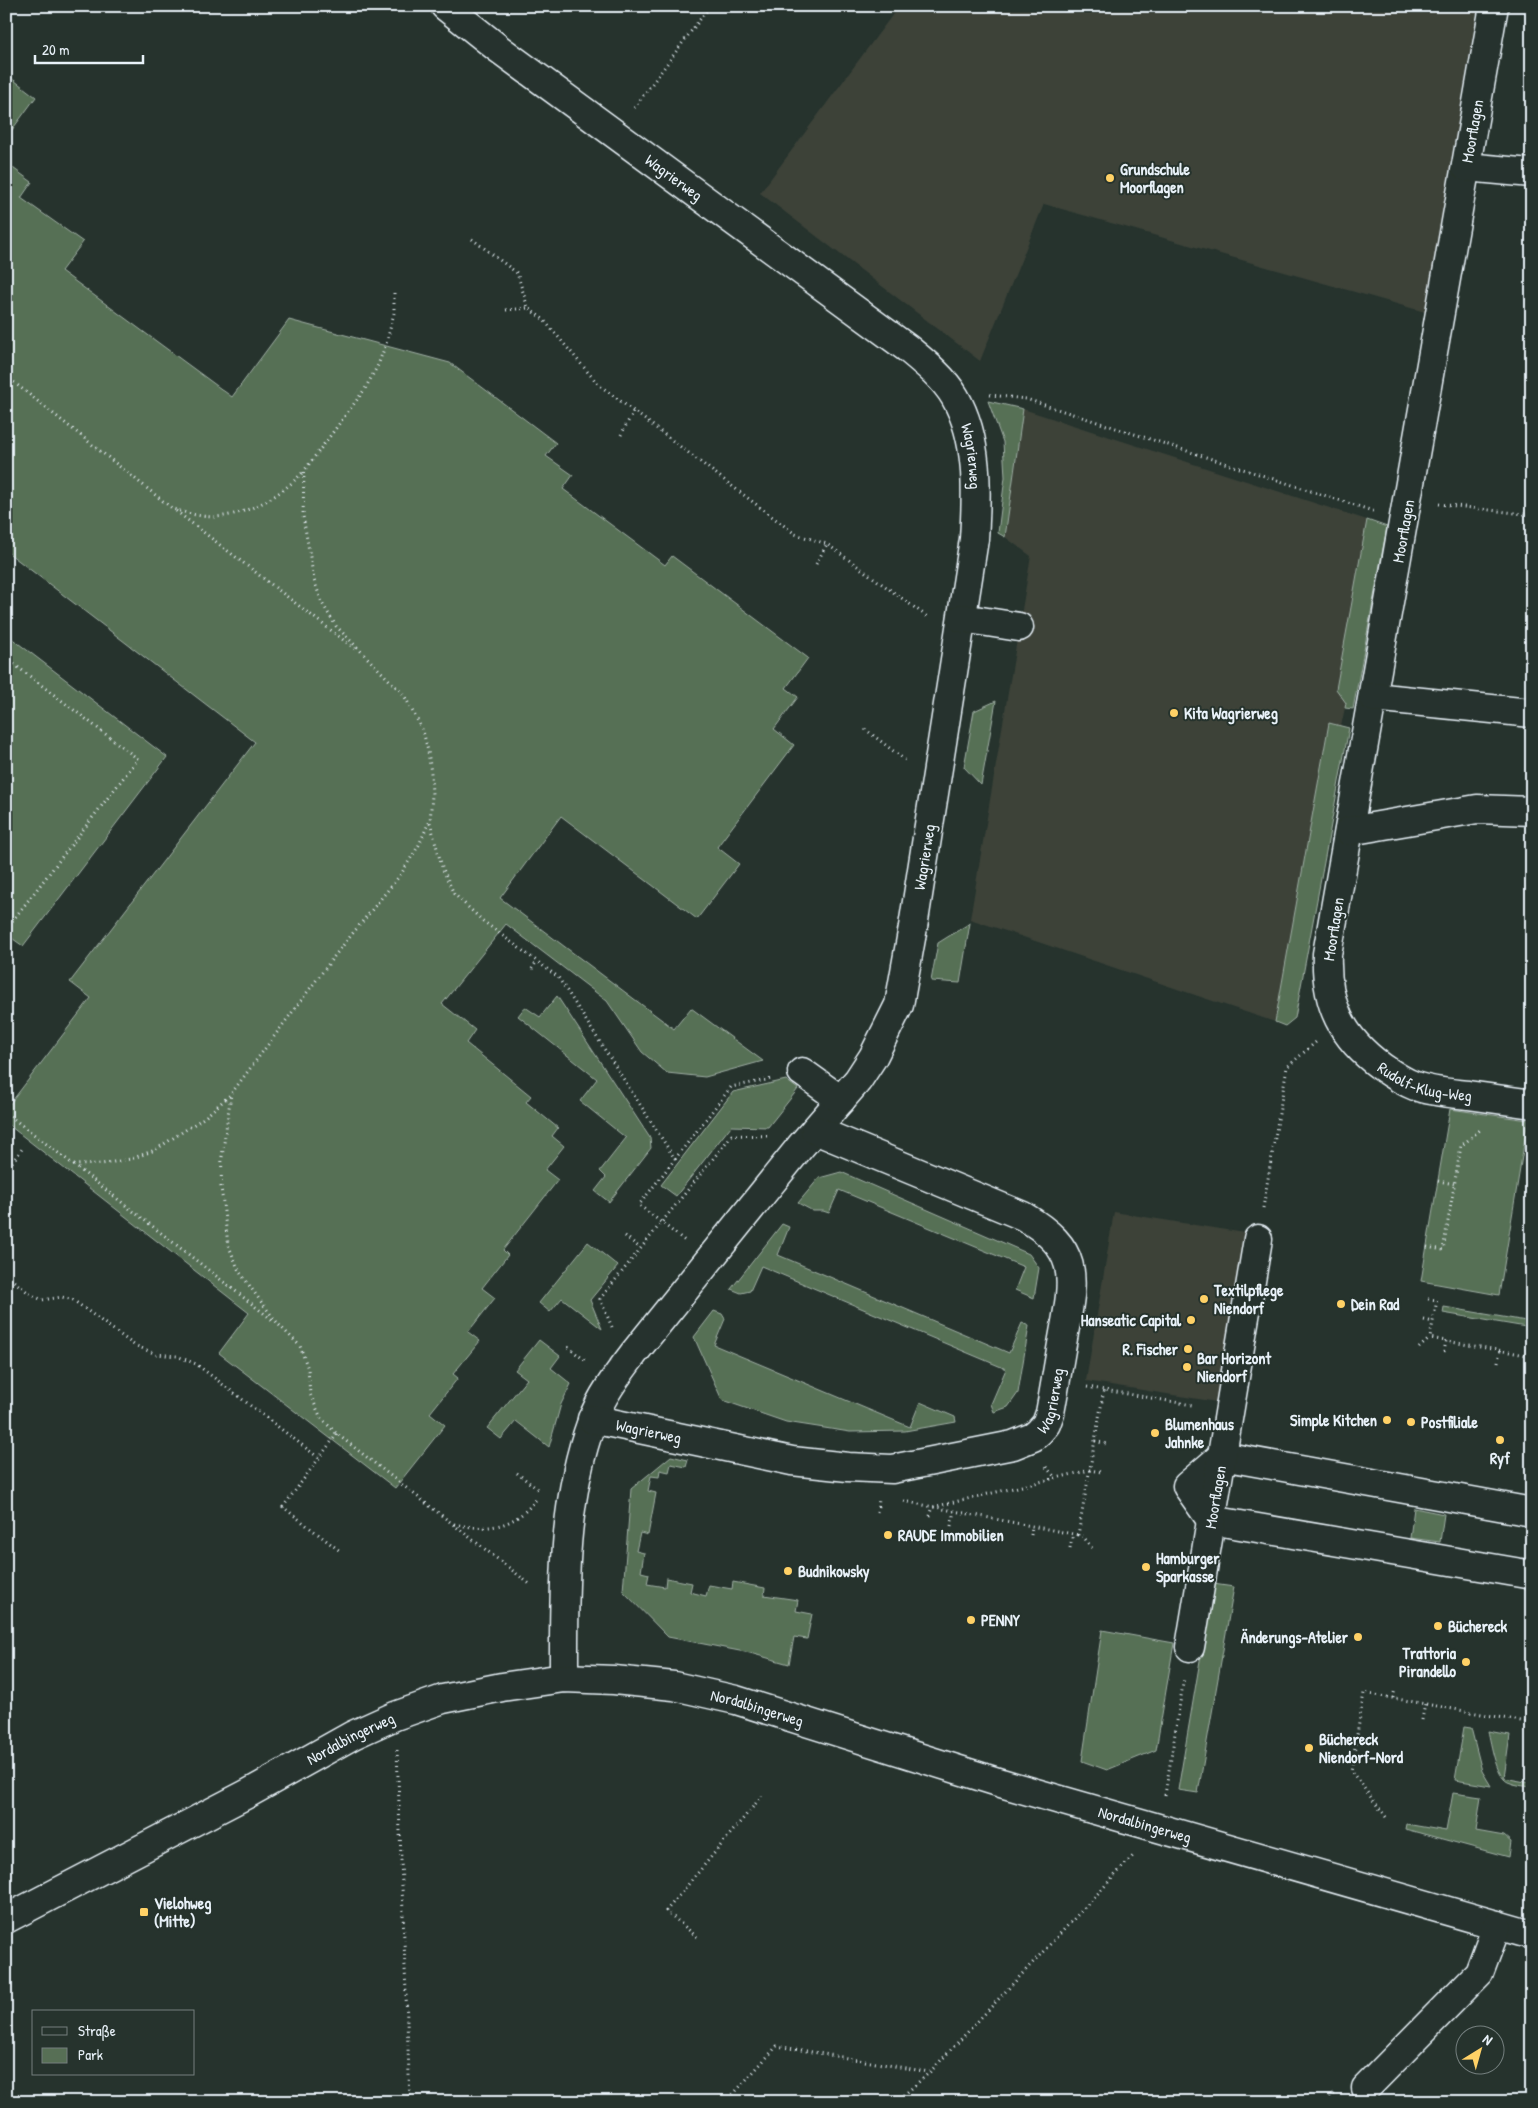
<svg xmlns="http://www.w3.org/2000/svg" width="1538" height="2108" font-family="'Patrick Hand',sans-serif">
<rect width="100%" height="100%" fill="#26332d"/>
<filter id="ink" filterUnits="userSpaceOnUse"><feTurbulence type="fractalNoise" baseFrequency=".02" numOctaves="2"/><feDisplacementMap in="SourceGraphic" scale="10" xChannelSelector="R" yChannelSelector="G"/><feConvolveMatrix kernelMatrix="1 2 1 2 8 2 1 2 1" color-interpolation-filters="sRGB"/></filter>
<g filter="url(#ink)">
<g fill="#3c4239">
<polygon points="899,6 1478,6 1425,312 1044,204 980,361 760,193"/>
<polygon points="1023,409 1367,520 1336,689 1346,703 1341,726 1329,724 1275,1022 970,919 1031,556 1005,537"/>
<polygon points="1114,1212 1251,1234 1223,1403 1086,1381"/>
</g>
<g fill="#576f55" stroke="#a0b0a6">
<polygon points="6,74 36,97 6,138"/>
<polygon points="6,163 32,182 21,198 83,242 61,271 232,397 289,320 450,363 556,443 546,456 573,475 563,489 665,565 672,556 808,658 786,688 798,697 774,729 794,745 717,847 739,864 697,919 561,816 500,898 674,1029 691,1008 763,1061 705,1077 667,1073 642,1052 607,1001 506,924 442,1004 475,1030 466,1043 531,1096 526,1102 558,1128 552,1136 564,1146 545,1170 558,1180 503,1250 508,1255 482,1288 495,1298 468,1332 480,1341 453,1374 458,1378 430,1413 445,1425 395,1488 219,1353 249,1313 6,1123 6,1109 91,998 70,982 255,742 6,551"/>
<polygon points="988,401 1023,409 1005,537 998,533 1005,477 1003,442"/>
<polygon points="1367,520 1387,527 1353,709 1345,708 1346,703 1336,689"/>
<polygon points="6,634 167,757 23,946 6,934"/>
<polygon points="996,701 981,785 964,767 974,711"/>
<polygon points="1329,723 1349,728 1295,1018 1285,1026 1275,1022"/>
<polygon points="970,923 960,983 931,981 938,943"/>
<polygon points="557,996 650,1138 651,1148 609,1202 595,1191 606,1177 600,1171 626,1138 580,1101 597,1079 518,1016 525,1007 540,1017"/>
<polygon points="786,1080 798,1089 768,1127 731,1126 676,1196 661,1185 733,1092"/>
<polygon points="1450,1109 1528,1120 1499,1295 1421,1281"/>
<polygon points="841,1172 1029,1254 1039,1268 1034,1298 1015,1290 1024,1267 839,1190 829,1213 823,1211 813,1211 798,1203 819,1178"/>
<polygon points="782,1224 789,1227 778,1255 1009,1353 1022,1323 1029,1326 1018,1393 1008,1407 994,1412 991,1404 1006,1369 761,1266 750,1291 741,1293 731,1289"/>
<polygon points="588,1242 618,1266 590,1300 602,1329 562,1298 550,1312 539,1303"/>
<polygon points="1444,1307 1532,1322 1532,1328 1443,1313"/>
<polygon points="714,1311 722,1314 725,1319 714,1345 910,1427 920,1402 955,1417 956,1422 905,1431 850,1432 786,1422 722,1400 694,1337"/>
<polygon points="539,1340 560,1356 551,1368 571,1384 561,1404 549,1447 516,1421 501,1439 487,1428 527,1379 515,1370"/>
<polygon points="671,1456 688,1460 686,1467 671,1464 669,1472 660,1470 659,1477 651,1476 648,1491 656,1493 648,1535 640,1533 636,1551 644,1553 641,1572 649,1574 647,1584 665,1587 666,1578 692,1583 690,1592 706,1596 709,1585 732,1589 733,1582 765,1588 764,1595 798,1600 796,1611 812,1614 807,1639 794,1637 789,1664 750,1653 668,1637 623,1591 631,1489"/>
<polygon points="1414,1508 1444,1514 1440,1542 1410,1538"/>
<polygon points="1213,1584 1234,1587 1198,1793 1178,1790"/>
<polygon points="1102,1630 1174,1643 1156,1750 1107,1770 1082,1761"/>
<polygon points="1464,1727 1471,1728 1482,1771 1491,1786 1455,1780"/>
<path d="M1488 1731 1510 1735 1504 1778 1531 1783V1787C1524 1786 1514 1785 1508 1782 1496 1777 1491 1743 1488 1731Z"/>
<polygon points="1453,1793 1481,1797 1476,1831 1504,1836 1511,1842 1509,1857 1405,1829 1406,1824 1446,1831"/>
</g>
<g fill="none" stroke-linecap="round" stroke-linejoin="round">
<g stroke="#e8f1f8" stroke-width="31">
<g id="minor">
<path id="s1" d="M445 6 499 49 907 348C924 362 944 378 955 397 979 439 977 492 974 539L913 927 899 1005 873 1057 858 1080 800 1147 634 1353C618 1374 601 1396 592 1421 562 1503 564 1592 564 1678"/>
<path id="s2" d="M1494 6 1327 954C1325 1004 1342 1038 1382 1067 1392 1074 1404 1082 1415 1086 1432 1092 1450 1093 1468 1095 1489 1098 1510 1101 1532 1104"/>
<polyline points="1466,167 1532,173"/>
<polyline points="962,618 1019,627"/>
<polyline points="1373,697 1532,713"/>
<polyline points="1349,831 1477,809 1532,811"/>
<polyline points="802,1072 841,1100"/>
<path id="s3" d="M592 1419 792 1461 848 1467 892 1469 1013 1445 1033 1437 1039 1432 1046 1424 1050 1413C1055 1386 1059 1360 1064 1333 1075 1274 1079 1249 1023 1216L815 1130"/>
<polyline points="1532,1512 1222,1456 1187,1486 1211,1520 1532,1575"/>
<path id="s4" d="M1190 1647 1258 1239"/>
<path id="s5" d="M6 1919 247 1794 353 1735 395 1716 443 1699 502 1687 564 1678 614 1680 674 1686 736 1700 1001 1783 1532 1935"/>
<polyline points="1366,2088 1479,1973 1497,1925"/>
</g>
</g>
<g stroke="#e8f1f8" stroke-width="3" stroke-dasharray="1 4" stroke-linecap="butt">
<polyline points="634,108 710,6"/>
<polyline points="472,239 517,273 528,308 543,319 598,384 795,534 827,544 929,618"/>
<polyline points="394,293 394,313 387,341 378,365 365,389 304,471 303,516 314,580 322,603 336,626 404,695 423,731 428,751 431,773 432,795 430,822 442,867 454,894 483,921 558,977 675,1159 639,1205 685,1241"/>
<polyline points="506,310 528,308"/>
<path d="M6 376 173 509C187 513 201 517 215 517 248 515 282 495 304 471"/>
<polyline points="990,395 1026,399 1373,511"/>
<polyline points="621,435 633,412"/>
<polyline points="1439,504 1532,515"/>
<polyline points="176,511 355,649"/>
<polyline points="816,564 827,544"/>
<polyline points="6,658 138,759 6,929"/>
<polyline points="865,729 905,760"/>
<polyline points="429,822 419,845 401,874 336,954 231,1094 222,1157 221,1187 228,1244 239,1271 259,1299 279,1325 300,1346 308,1369 310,1394 321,1418 337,1434 531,1585"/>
<polyline points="532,969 537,961"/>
<polyline points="6,1113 74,1165 102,1164 131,1159 155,1150 205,1117 230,1095"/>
<polyline points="675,1159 731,1087 772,1079"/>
<polyline points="74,1165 275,1322"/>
<polyline points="6,1170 22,1149"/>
<polyline points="1438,1181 1455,1184"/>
<polyline points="1263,1208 1287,1067 1316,1042"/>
<polyline points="625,1236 640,1248"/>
<polyline points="1427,1247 1443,1250 1461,1146 1480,1130"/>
<polyline points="6,1275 30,1294 42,1300 62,1297 73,1300 134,1345 156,1354 177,1356 196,1364 319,1458"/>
<polyline points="1428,1299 1437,1300 1430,1338 1446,1341"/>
<polyline points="1424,1320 1433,1322"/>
<polyline points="612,1327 600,1299 732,1135 767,1136"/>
<polyline points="568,1347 587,1362"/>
<polyline points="1419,1348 1430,1338"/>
<polyline points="1444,1352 1446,1341 1532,1356"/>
<polyline points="1498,1362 1500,1350"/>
<polyline points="1087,1387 1192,1405"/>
<polyline points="337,1434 283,1507 340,1551"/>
<polyline points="1095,1441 1106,1444"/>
<polyline points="1046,1467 1055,1477"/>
<polyline points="517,1473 540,1491"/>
<polyline points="904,1501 933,1507 1090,1470 1101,1472"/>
<polyline points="877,1512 879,1500"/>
<polyline points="930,1516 933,1507 1078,1535"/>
<path d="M454 1524C490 1532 516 1527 538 1497"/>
<polyline points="951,1526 954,1511"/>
<polyline points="1031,1535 1032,1526"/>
<polyline points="1070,1548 1073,1534"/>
<polyline points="1092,1548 1083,1536 1078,1535 1104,1390"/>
<polyline points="1393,1698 1395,1689"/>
<polyline points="1422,1720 1425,1704"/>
<polyline points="397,1750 410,2102"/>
<polyline points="1165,1795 1184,1678"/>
<polyline points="1386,1817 1351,1771 1364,1693 1532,1723"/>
<polyline points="697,1937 666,1911 762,1796"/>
<polyline points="726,2102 777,2046 929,2072"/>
<polyline points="896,2102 930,2072 1133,1856"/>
<polyline points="1327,2102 1335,2093"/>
</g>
<use href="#minor" stroke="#26332d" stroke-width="28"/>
</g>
</g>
<g fill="#ffd166" stroke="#26332d" stroke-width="2">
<circle cx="1110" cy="178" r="5"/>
<circle cx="1174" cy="713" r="5"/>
<circle cx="1204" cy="1299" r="5"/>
<circle cx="1341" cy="1304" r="5"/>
<circle cx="1191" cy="1320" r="5"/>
<circle cx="1188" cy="1349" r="5"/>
<circle cx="1187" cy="1367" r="5"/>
<circle cx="1387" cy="1420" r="5"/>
<circle cx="1411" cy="1422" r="5"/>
<circle cx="1155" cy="1433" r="5"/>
<circle cx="1500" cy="1440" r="5"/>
<circle cx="888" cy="1535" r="5"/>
<circle cx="1146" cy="1567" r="5"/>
<circle cx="788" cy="1571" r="5"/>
<circle cx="971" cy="1620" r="5"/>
<circle cx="1438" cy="1626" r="5"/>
<circle cx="1358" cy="1637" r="5"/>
<circle cx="1466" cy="1662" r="5"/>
<circle cx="1309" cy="1748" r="5"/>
<rect x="139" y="1907" width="10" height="10" rx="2.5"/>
</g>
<g text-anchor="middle" stroke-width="4" stroke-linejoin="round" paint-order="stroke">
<g font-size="16" fill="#e8f1f8" stroke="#26332d">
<text transform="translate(1472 131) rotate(-80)" y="6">Moorflagen</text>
<text dy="6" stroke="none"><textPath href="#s1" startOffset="286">Wagrierweg</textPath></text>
<text dy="6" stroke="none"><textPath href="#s1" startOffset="706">Wagrierweg</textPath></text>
<text transform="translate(1403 531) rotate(-80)" y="6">Moorflagen</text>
<text transform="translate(924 857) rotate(-81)" y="6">Wagrierweg</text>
<text transform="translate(1333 929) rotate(-81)" y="6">Moorflagen</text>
<text dy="6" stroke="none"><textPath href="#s2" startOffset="1141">Rudolf-Klug-Weg</textPath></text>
<text dy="6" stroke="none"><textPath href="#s3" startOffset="492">Wagrierweg</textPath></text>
<text dy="6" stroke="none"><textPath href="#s3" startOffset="58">Wagrierweg</textPath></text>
<text dy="6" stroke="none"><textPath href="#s4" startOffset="152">Moorflagen</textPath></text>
<text dy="6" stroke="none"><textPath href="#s5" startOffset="809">Nordalbingerweg</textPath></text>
<text dy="6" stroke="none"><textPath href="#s5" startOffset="389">Nordalbingerweg</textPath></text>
<text dy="6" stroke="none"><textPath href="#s5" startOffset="1214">Nordalbingerweg</textPath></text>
</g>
<g font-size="16" font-weight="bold" fill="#e8f1f8" stroke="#26332d" text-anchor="start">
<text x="1120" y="175">Grundschule<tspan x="1120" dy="18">Moorflagen</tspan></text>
<text x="1184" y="719">Kita Wagrierweg</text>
<text x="1214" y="1296">Textilpflege<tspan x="1214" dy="18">Niendorf</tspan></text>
<text x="1351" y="1310">Dein Rad</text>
<text x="1181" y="1326" text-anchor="end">Hanseatic Capital</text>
<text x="1178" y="1355" text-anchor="end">R. Fischer</text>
<text x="1197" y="1364">Bar Horizont<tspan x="1197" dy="18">Niendorf</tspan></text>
<text x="1377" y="1426" text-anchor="end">Simple Kitchen</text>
<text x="1421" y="1428">Postfiliale</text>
<text x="1165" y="1430">Blumenhaus<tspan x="1165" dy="18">Jahnke</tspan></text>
<text x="1500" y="1464" text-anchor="middle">Ryf</text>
<text x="898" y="1541">RAUDE Immobilien</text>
<text x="1156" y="1564">Hamburger<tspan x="1156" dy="18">Sparkasse</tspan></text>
<text x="798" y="1577">Budnikowsky</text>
<text x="981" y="1626">PENNY</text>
<text x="1448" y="1632">Büchereck</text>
<text x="1348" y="1643" text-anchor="end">Änderungs-Atelier</text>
<text x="1456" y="1659" text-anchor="end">Trattoria<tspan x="1456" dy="18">Pirandello</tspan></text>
<text x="1319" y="1745">Büchereck<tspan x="1319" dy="18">Niendorf-Nord</tspan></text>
<text x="154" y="1909">Vielohweg<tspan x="154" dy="18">(Mitte)</tspan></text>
</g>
</g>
<rect width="1538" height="2108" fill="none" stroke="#26332d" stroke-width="25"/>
<rect x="12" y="12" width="1513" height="2083" fill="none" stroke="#e8f1f8" stroke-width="2" filter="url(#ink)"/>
<rect x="32" y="2010" width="162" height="65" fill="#26332d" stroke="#747f7e"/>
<rect x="42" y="2027" width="25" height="8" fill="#26332d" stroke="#747f7e"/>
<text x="78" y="2036" font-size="15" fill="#e8f1f8">Straße</text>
<rect x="42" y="2048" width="25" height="15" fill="#576f55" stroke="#747f7e"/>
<text x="78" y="2060" font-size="15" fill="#e8f1f8">Park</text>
<g transform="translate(1480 2050) rotate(37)"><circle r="24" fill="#26332d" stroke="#747f7e"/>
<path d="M0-4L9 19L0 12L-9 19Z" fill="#ffd166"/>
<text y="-8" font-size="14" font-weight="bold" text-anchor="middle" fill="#e8f1f8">N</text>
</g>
<path d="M35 55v8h108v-8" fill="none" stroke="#e8f1f8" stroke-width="2.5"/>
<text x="42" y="55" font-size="15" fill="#e8f1f8" stroke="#26332d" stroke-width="4" paint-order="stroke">20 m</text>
</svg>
